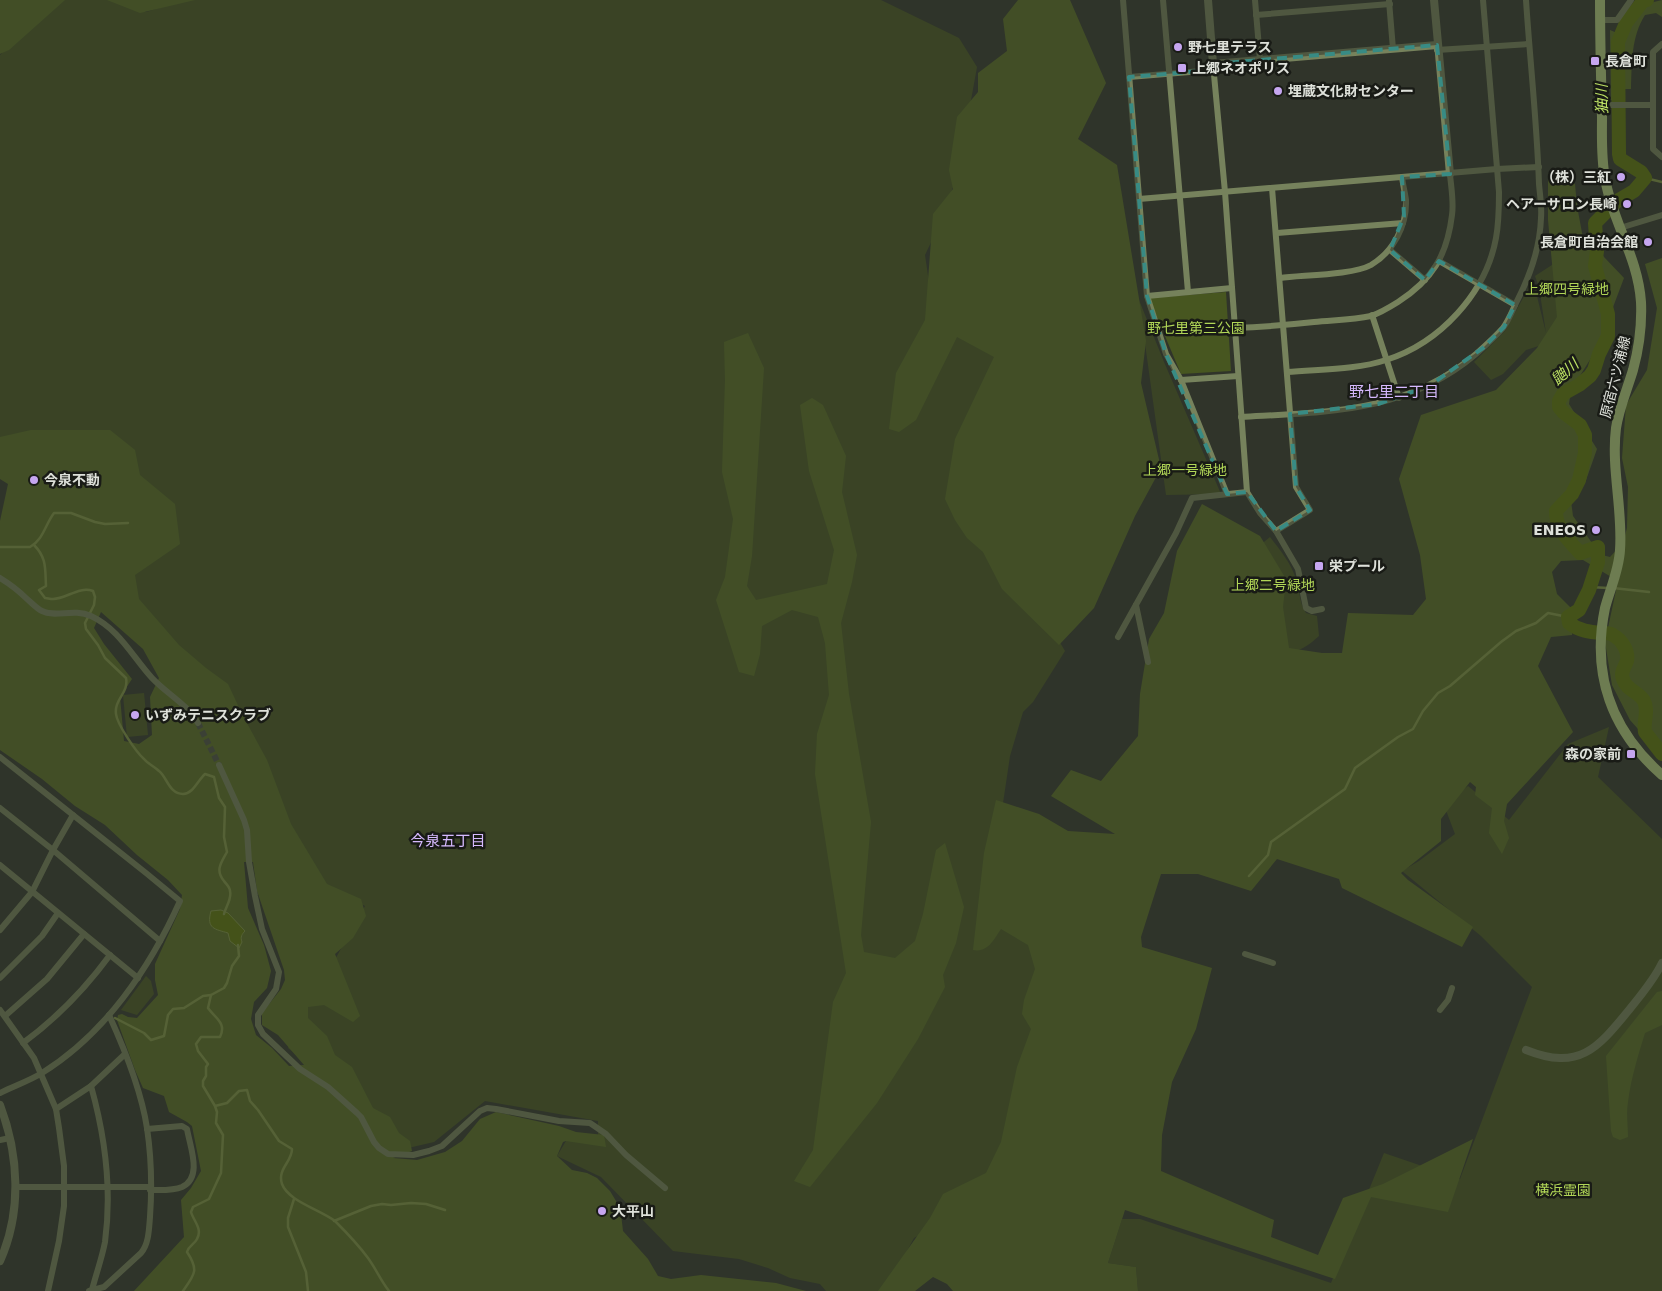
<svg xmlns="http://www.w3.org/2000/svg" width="1662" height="1291" font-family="'DejaVu Sans','Noto Sans JP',sans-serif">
<rect width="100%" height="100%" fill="#30342a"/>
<g fill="#475620">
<polygon points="62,0 115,0 146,12 186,0 881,0 959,38 977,67 958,172 943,217 925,255 936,331 975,334 994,350 1033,597 1065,651 1033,702 1023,712 1010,756 989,897 1052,971 997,1178 951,1217 914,1238 885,1291 826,1291 820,1284 790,1278 768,1268 739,1259 673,1251 601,1177 557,1156 566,1141 598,1136 598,1121 485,1101 434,1142 395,1151 341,1091 288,1048 292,1036 365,906 316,881 254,755 0,459 0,55"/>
<polygon points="1590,230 1591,277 1548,343 1526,350 1503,374 1491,380 1474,362 1505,331 1533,280 1546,333 1539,287 1535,276 1572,252"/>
<polygon points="1226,292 1231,371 1181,374 1149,298"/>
<polygon points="1139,300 1164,362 1221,494 1166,495"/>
<path d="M1270 537C1280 550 1291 563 1296 579 1300 590 1299 603 1306 613L1317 616 1319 636C1308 646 1298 653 1283 653L1236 565Z"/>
<polygon points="144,693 148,735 127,737 123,695"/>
<polygon points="1609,727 1598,777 1662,839 1662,1291 1138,1291 1136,1267 1108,1263 1122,1219 1140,1219 1331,1283 1384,1153 1460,1179 1532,987 1481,936 1402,871 1419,861 1455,834 1444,805 1468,786 1509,820 1568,744"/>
<polygon points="146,976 151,981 154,994 137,1015 121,1010"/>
</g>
<g fill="#596e23" fill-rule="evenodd">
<polygon points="0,0 65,0 9,50 0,54"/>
<polygon points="107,0 195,0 140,13"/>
<polygon points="1018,0 1070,0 1106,83 1078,139 1117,165 1146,341 1141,383 1161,468 1135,516 1094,608 1059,645 1002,589 983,552 967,538 955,520 945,499 955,439 994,357 957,337 916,420 899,432 889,429 896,373 925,320 933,214 953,189 949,170 957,117 978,92 978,73 1007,51 1003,19"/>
<path d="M1662 0V17L1656 13 1645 15C1631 37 1632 63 1631 89H1621V102L1611 100 1610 30 1624 36 1646 4Z"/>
<path d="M1548 173 1575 184 1577 206 1583 238 1594 241 1604 257 1624 278 1598 347 1571 390 1569 404 1597 449 1585 483 1571 501 1573 516 1592 543 1598 554 1610 557 1623 543 1627 528 1628 487 1622 458 1626 405 1647 370 1657 308 1645 264 1662 258V756L1630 720 1612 685 1605 642 1618 581 1583 560 1561 561 1552 572 1557 594 1573 610 1572 635 1551 637 1538 666 1573 732 1507 804 1504 821 1509 838 1502 854 1489 833 1492 808 1475 795 1476 787 1470 782 1441 819V841L1401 873 1408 880 1473 927 1462 947 1342 888 1339 879 1277 859 1251 891 1198 874H1161L1141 937 1142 947 1212 968 1196 1029 1172 1082 1162 1135 1161 1171 1274 1220 1271 1237 1318 1255 1343 1198 1383 1184 1473 1139 1448 1212 1371 1197 1335 1279 1125 1210 1108 1263 1136 1267 1138 1291H953L947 1284 933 1277 915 1291H878L930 1218 943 1194 986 1173 1001 1142 1017 1067 1031 1029 1022 1014 1024 1000 1035 969 1028 945 1001 929C994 939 988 953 973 950L984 853 996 800 1039 814 1068 831 1115 834 1051 796 1071 770 1101 781 1138 736 1140 694 1149 639 1164 613 1177 551 1202 504 1260 536 1286 579 1283 607 1289 648 1322 653H1342L1348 613 1413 615 1426 599 1420 555 1399 479 1421 415 1496 390 1537 348 1557 317 1548 220Z"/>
<polygon points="748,333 764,368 752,556 747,586 756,600 827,584 834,550 809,471 800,405 812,398 823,405 846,456 842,492 857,555 852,582 841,623 849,694 871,822 861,935 864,952 895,958 915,941 923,914 936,850 945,843 964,907 956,943 943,975 945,987 918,1039 877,1103 810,1187 794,1181 813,1150 833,1002 846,973 815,774 817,734 829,695 825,643 818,617 792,610 762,626 760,654 754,676 739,672 716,600 725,577 733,519 722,472 725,380 724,342"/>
<path d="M31 430H110L135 450 140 475 175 504 180 544 135 575 139 599 179 645 206 668 228 684 243 716 267 760 291 824 327 884 361 899 366 916 353 938 335 954 360 1016 353 1022 324 1005 308 1007V1018L327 1036 335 1055 352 1067 373 1108 390 1117 399 1133 410 1141 412 1151 393 1158 417 1160 445 1152 462 1141 480 1119 496 1112 559 1126 576 1132 604 1135 606 1147 566 1141 563 1142 557 1156 572 1170 587 1173 597 1178 610 1191 616 1201 621 1214 623 1231 648 1259 658 1276 671 1279 701 1275 776 1283 806 1291H134L184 1237 181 1200 191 1188 201 1171 192 1126 187 1122 169 1112 164 1096 143 1088 135 1070 117 1020 118 1015 122 1014 128 1017 137 1018 158 995 155 980V964L180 909 182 895 168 880 137 855 105 825 75 806 42 779 0 750V521L8 484 0 479V437ZM101 612 143 649 159 678 150 697 152 735 139 744 124 741 120 697 132 679 104 644 94 628ZM244 862H253L257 891 284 970 285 980 281 989 262 1013V1025L278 1035 304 1065 289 1066 272 1048 256 1035 251 1019 254 1002 267 988 271 971 264 945 248 908Z"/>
<path d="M1662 991V1025L1645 1033C1638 1056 1631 1078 1628 1102 1626 1113 1628 1126 1628 1137L1620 1140 1613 1137 1611 1131 1606 1056 1657 992Z"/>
</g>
<path fill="#5d7705" stroke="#849745" d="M221 910 228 913 245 931C242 934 240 937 242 942L239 948 230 941 228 933C215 929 206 929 211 911Z"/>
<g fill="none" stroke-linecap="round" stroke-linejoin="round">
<g stroke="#849745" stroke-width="2.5">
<polyline points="1645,178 1662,182"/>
<path d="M34 545C47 558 45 569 46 586L39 590 45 598C47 598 50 599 53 599 66 599 79 586 93 591L95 597 94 605 85 623 86 629 98 645 105 658 126 678C129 693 114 699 116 714 117 724 136 752 144 759 148 764 154 766 159 771 167 777 169 794 183 794 193 794 198 780 205 774L214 777 219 798 225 807 224 837 227 852C221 863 215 870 224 881 226 884 230 887 230 891 232 899 226 906 224 914"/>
<path d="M0 547H30C43 540 45 525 54 513H71L95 522 105 524 128 523"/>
<polyline points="1590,587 1608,588"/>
<polyline points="1613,588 1649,592"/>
<polyline points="1249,876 1268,855 1271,842 1345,789 1355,768 1398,737 1413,729 1423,711 1438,693 1450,686 1501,642 1516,631 1536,623 1548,613 1568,617"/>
<polyline points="115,1018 144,1033 151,1040 164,1036 168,1015 173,1009 184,1008 203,996 211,995"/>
<path d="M215 1106 227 1103 239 1091 247 1090 250 1101 258 1110 279 1141 292 1149C292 1162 277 1169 282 1184 288 1201 321 1210 335 1221 345 1231 360 1247 368 1258 376 1269 381 1281 389 1291"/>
<polyline points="294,1199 288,1218 288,1227 306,1272 308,1291"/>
<polyline points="334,1221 371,1206 382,1204 391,1205 411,1203 426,1204 445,1210"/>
<path d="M183 1291C195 1274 199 1270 187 1252 189 1245 194 1245 197 1239 203 1229 193 1220 191 1212L193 1207 209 1199 221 1173 223 1135 216 1123 217 1112 215 1106 203 1086V1081L206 1076V1067L208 1064 198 1051 196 1044 201 1037H220C227 1023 215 1018 208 1008L211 995 224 988 227 983 232 966 239 956 238 945"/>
</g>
<path stroke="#5d7705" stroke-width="14" d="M1647 0 1643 1 1626 23 1618 42 1619 154 1620 159 1641 172 1645 178 1634 191 1617 201 1595 223 1597 251 1595 266 1608 314V336L1599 354 1594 370 1590 376 1579 385 1563 394 1559 401V407L1564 413 1580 425 1585 435V453L1579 480 1572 494 1556 511C1556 530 1568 539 1580 553L1598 547V562L1589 590 1579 610 1568 617 1569 623C1579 631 1590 632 1602 633 1606 633 1611 633 1613 635 1622 640 1629 651 1627 661 1625 667 1620 672 1623 679 1626 690 1639 692 1644 701 1649 711 1643 722 1645 732L1662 754"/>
<polyline stroke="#4a4e44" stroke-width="6" stroke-dasharray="6 3" stroke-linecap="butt" points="198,723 219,765"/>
<g stroke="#76825c" stroke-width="6">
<polyline points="1123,0 1147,296 1166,354 1181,380 1227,494"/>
<polyline points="1163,0 1188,292"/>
<polyline points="1255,0 1260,60"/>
<polyline points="1389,1 1393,49"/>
<polyline points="1256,15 1390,4"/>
<polyline points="1600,20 1617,20 1631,0"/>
<polyline points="1662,44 1653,52 1653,149 1662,157"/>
<polyline points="1437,50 1529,44"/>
<polyline points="1213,64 1225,192 1247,492 1260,513 1276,531 1298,569 1306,608 1312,611 1322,609"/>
<polyline points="1129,77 1214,70"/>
<polyline points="1601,105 1653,105"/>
<polyline points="1272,188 1296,487 1310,510 1276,531"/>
<polyline points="1139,199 1497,169 1539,167"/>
<polyline points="1620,228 1662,215"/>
<polyline points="1277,233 1403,223"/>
<polyline points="1390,250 1425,280"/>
<polyline points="1439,261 1515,305"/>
<path d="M1280 278C1302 275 1353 275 1371 265 1393 252 1407 226 1406 200 1405 193 1403 185 1402 177"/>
<polyline points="1147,296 1232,288"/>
<polyline points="1372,315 1399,398"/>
<path d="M1234 328C1261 327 1287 325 1314 322 1333 320 1352 320 1371 316 1380 313 1390 307 1398 302 1432 280 1447 256 1452 215 1454 202 1451 187 1450 174"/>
<path d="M1287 372C1319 369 1356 370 1386 360 1440 343 1486 293 1496 238 1499 222 1499 207 1499 192L1483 0"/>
<polyline points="1181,380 1238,376"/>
<path d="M1241 417C1327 412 1407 413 1476 354 1485 346 1495 337 1503 328 1509 320 1513 309 1517 301 1530 276 1540 247 1541 218 1542 207 1540 196 1539 184 1537 123 1530 61 1526 0"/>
<path d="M0 578C10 584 19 591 27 599 32 603 36 608 42 611 56 618 73 608 91 616 119 629 132 656 152 678 167 694 187 704 198 723"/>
<polyline points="1136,605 1148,662"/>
<polyline points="1118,637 1176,533 1192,498 1247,492"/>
<path d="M0 757 146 873 180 901C150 968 105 1034 42 1073 29 1081 14 1086 0 1093"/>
<polyline points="219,765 244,820 247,830 249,862 255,896 262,929 279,972 276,989 258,1015 258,1025 263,1034 300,1069 328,1087 357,1113 361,1117 374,1142 379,1148 388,1154 413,1155 429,1151 442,1146 480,1111 487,1108 496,1109 559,1121 590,1123 606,1134 626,1155 665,1188"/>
<polyline points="0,808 53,850 160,941"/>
<polyline points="0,865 138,978"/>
<polyline points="0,930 32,892 53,850 73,815"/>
<polyline points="1245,954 1273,963"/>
<polyline points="0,978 42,936 58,913"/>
<polyline points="0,1010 34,1058 56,1109 59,1128 64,1166 64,1206 59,1241 48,1291"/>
<polyline points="1440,1010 1448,1000 1452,988"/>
<polyline points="5,1016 47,979 84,934"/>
<path d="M23 1043C57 1018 85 989 110 955"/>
<path d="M91 1086C105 1136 112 1190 105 1242 102 1258 96 1274 92 1290"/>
<polyline points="56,1109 91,1086 125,1054"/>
<path d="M147 1129 182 1126 187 1129C190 1147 203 1177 182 1187 173 1191 159 1190 150 1190"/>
<polyline points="0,1140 10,1138"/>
<polyline points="16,1187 150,1187"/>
<path d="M89 1291 104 1287 141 1253C149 1244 149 1228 150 1217 152 1189 151 1155 147 1128 141 1089 125 1050 109 1015"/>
</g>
<g stroke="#76825c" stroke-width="8">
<polyline points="1208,0 1213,64 1437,45"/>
<polyline points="1434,0 1450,174"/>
<path d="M1526 1050C1579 1071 1597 1049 1629 1010 1641 995 1654 980 1662 963"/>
<path d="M0 1105C19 1155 22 1212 0 1261"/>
</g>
<path stroke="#b9d382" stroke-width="10" d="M1600 0C1600 39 1601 78 1602 117 1602 137 1601 158 1605 178 1612 221 1638 257 1641 302 1642 325 1639 348 1633 370 1627 390 1619 408 1616 428 1611 468 1623 510 1620 550 1619 570 1610 589 1605 608 1591 675 1612 731 1662 775"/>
</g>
<path d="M0 0H1662V1291H0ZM1437 45 1450 174 1402 177 1404 216 1390 250 1425 280 1439 261 1515 305 1504 327 1483 348 1429 386 1378 404 1290 414 1296 487 1310 510 1276 531 1247 492 1227 494 1166 354 1147 296 1129 77 1214 70 1213 64Z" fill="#30342a" fill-opacity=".55" fill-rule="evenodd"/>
<path fill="none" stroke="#388b84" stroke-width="4" stroke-dasharray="10 6" stroke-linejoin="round" d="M1437 45 1450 174 1402 177 1404 216 1390 250 1425 280 1439 261 1515 305 1504 327 1483 348 1429 386 1378 404 1290 414 1296 487 1310 510 1276 531 1247 492 1227 494 1166 354 1147 296 1129 77 1214 70 1213 64Z"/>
<g fill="#c6a6f0" stroke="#191b16" stroke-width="2">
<circle cx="1178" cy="47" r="5"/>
<rect x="1590" y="56" width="10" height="10" rx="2.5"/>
<rect x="1177" y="63" width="10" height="10" rx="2.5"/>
<circle cx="1278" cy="91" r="5"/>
<circle cx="1621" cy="177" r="5"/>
<circle cx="1627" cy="204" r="5"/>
<circle cx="1648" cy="242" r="5"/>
<circle cx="34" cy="480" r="5"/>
<circle cx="1596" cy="530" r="5"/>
<rect x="1314" y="561" width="10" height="10" rx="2.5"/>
<circle cx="135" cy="715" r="5"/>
<rect x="1626" y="749" width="10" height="10" rx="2.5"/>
<circle cx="602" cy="1211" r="5"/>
</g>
<g text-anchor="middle" stroke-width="5" stroke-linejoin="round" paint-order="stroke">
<g font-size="14" font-weight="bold" fill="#dee1da" stroke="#191b16" text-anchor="start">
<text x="1188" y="52">野七里テラス</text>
<text x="1605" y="66">長倉町</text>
<text x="1192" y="73">上郷ネオポリス</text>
<text x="1288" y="96">埋蔵文化財センター</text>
<text x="1611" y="182" text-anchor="end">（株）三紅</text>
<text x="1617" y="209" text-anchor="end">ヘアーサロン長崎</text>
<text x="1638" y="247" text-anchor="end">長倉町自治会館</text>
<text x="44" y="485">今泉不動</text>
<text x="1586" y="535" text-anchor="end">ENEOS</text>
<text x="1329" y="571">栄プール</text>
<text x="145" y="720">いずみテニスクラブ</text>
<text x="1621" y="759" text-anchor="end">森の家前</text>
<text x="612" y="1216">大平山</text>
</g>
<g font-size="14" fill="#b1d657" stroke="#191b16">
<text x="1567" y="294">上郷四号緑地</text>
<text x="1196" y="333">野七里第三公園</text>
<text x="1185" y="475">上郷一号緑地</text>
<text x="1273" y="590">上郷二号緑地</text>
<text x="1563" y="1195">横浜霊園</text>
</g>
<g font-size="14" fill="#dee1da" stroke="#191b16">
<text transform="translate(1615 377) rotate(-76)" y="5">原宿六ツ浦線</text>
</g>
<g font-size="15" font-style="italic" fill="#bde264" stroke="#191b16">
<text transform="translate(1602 99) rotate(-91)" y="5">㹨川</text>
<text transform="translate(1565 372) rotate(-41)" y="5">鼬川</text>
</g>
<g font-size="15" fill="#d6b9fe" stroke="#191b16">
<text x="1394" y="397">野七里二丁目</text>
<text x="448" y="846">今泉五丁目</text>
</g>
</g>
</svg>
